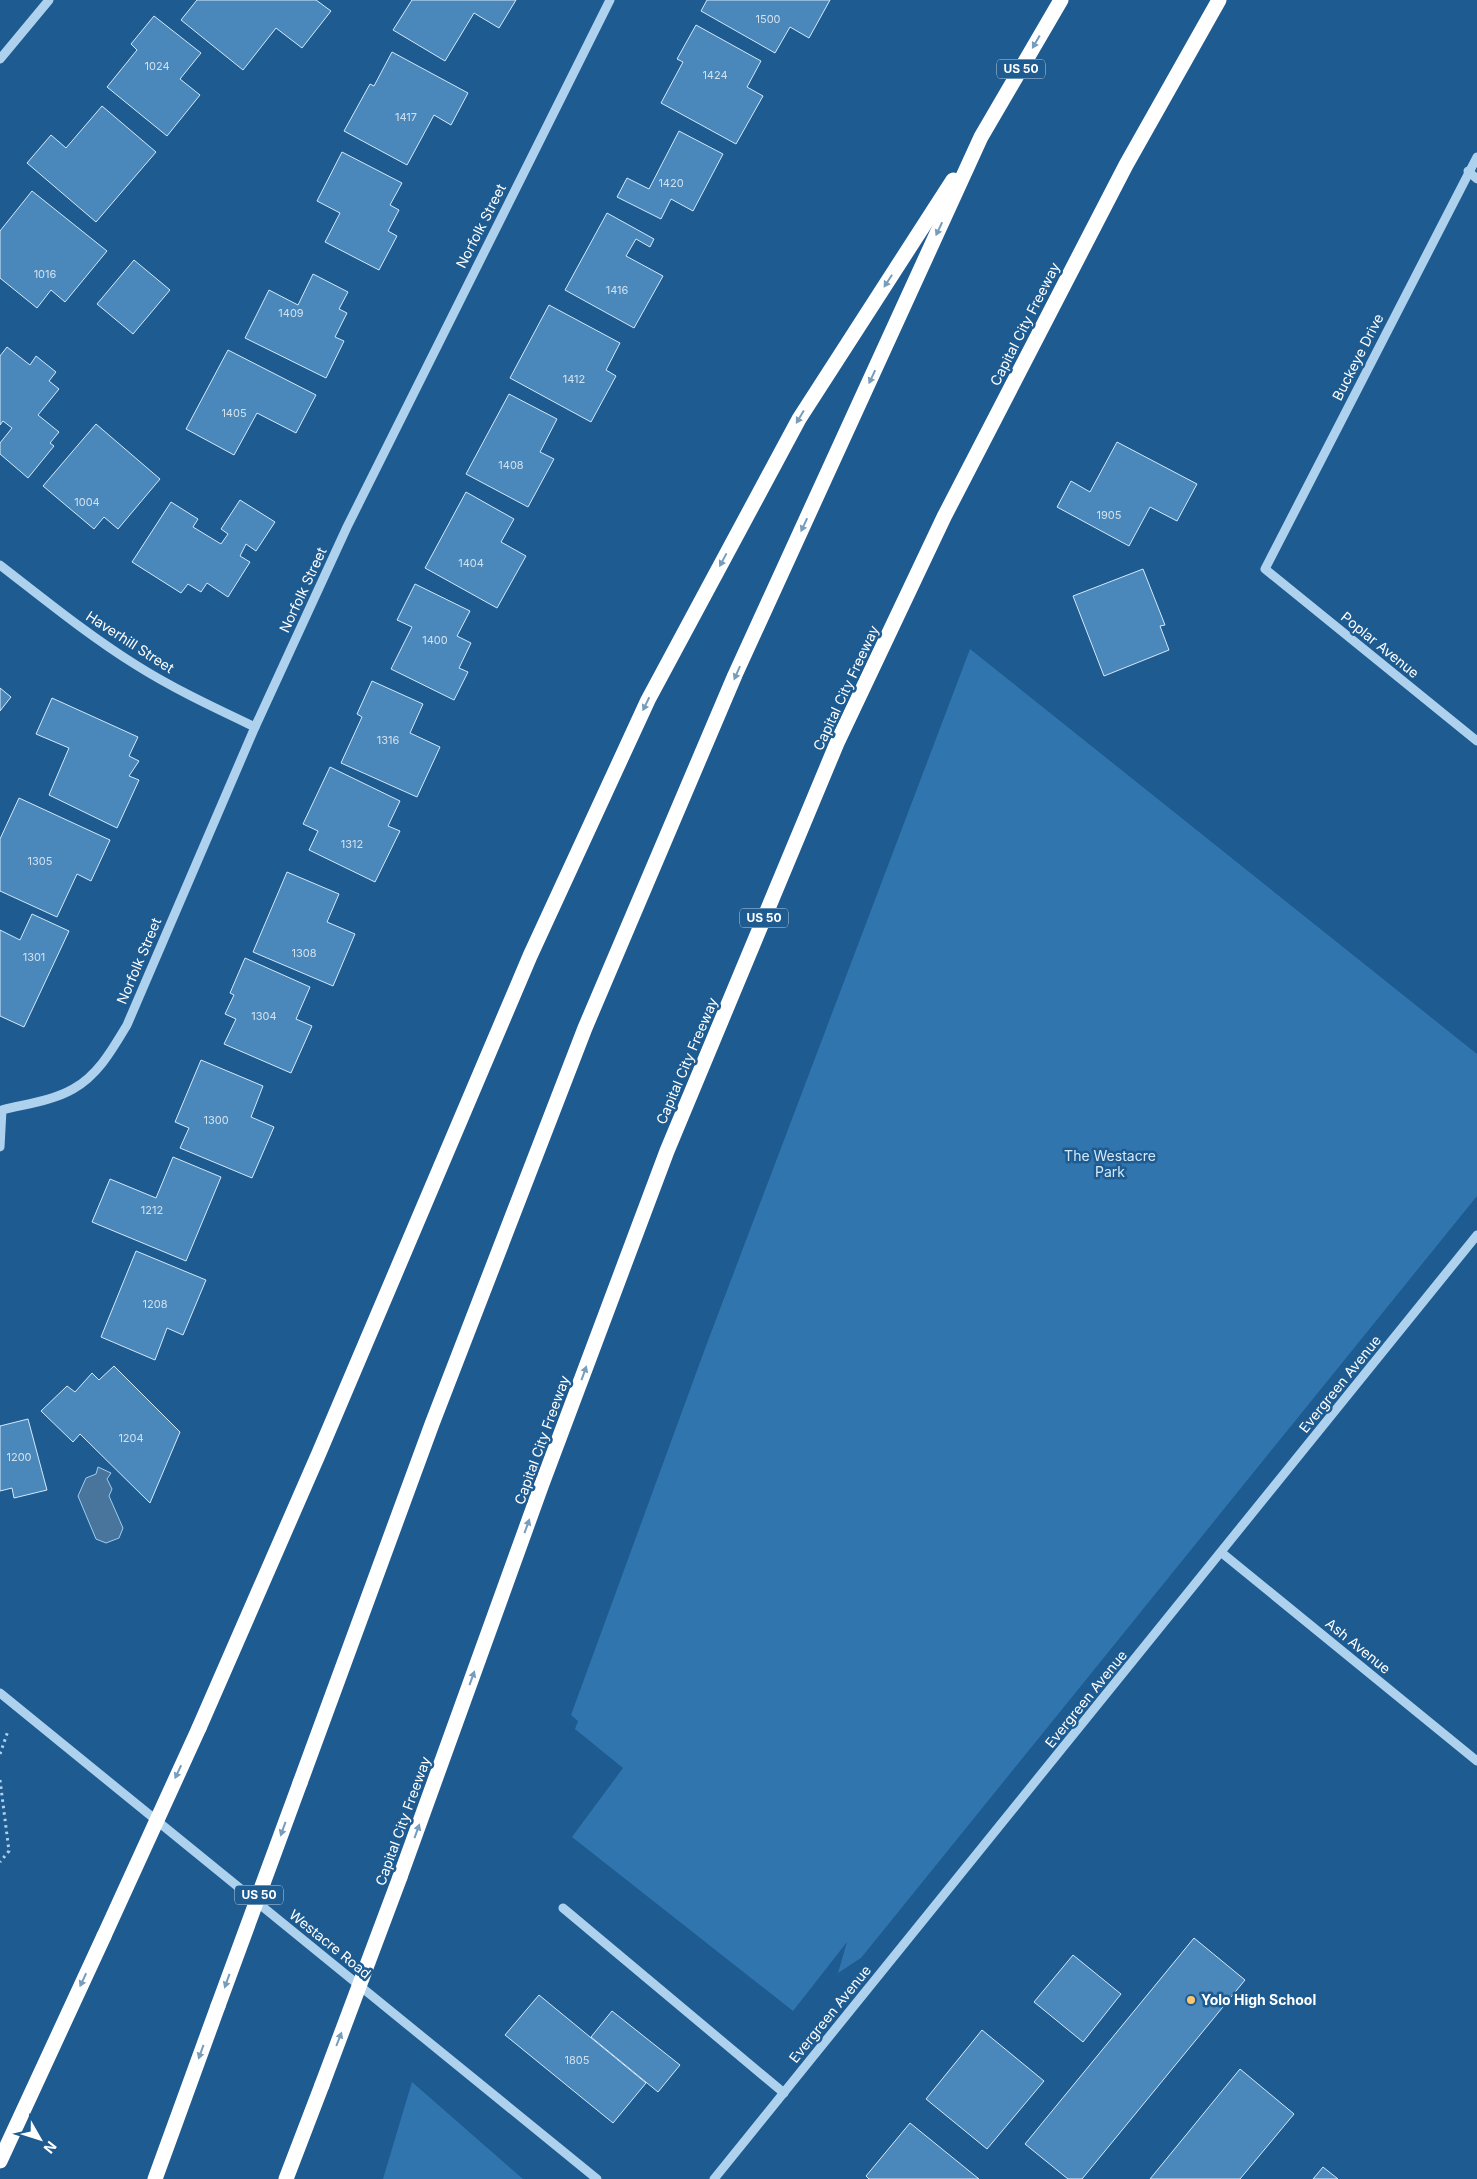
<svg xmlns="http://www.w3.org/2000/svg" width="1477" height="2179" font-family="Inter,sans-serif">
<rect width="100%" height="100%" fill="#1d5b91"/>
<g fill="#3175af">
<polygon points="970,649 1477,1054 1477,1196 861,1958 838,1973 847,1942 793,2011 572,1837 623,1768 575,1729 578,1721 571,1715 706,1346"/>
<polygon points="412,2082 523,2179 383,2179"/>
</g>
<polygon fill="#49749b" stroke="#a1cdef" points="98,1467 111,1473 107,1479 112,1489 109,1496 123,1528 119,1538 106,1543 96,1539 78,1496 86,1478 96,1474"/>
<g fill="#4a87ba" stroke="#d4e9fa">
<polygon points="197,0 316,0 331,11 302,48 276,28 243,70 181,20"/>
<polygon points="412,0 516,0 499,28 474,13 445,61 393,30"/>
<polygon points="707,0 830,0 809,38 790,27 775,53 701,11"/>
<polygon points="154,16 201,53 180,79 200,95 167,136 107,87 137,50 131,44"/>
<polygon points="696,25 761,61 747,87 763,96 736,144 661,103 683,62 677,59"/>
<polygon points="392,52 468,93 451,125 434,115 407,165 344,131 370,84 374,86"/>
<polygon points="102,106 156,152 96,222 27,163 51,135 66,148"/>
<polygon points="679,131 723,154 693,211 671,199 661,219 617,197 627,178 649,189"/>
<polygon points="342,152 402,183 390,205 399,210 388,231 397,236 379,270 325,242 340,213 317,201"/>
<polygon points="32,191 107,251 65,302 51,290 37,308 0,278 0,231"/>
<polygon points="607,213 654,239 650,247 636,239 626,256 663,276 634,328 565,290"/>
<polygon points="134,260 170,290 133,334 97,304"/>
<polygon points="313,274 348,292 339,309 347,313 335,337 344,341 326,378 245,338 269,290 298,305"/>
<polygon points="549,305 620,343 606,370 616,376 591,422 510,378"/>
<polygon points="7,347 30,365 36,356 56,372 49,381 59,389 38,415 59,432 50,443 54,446 28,478 0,454 0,443 12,428 3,421 0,425 0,356"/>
<polygon points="228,350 316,395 296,433 257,413 234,455 186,429"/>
<polygon points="509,394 557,419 540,452 554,459 528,507 466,474"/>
<polygon points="96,424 160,479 118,529 104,517 94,529 43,486"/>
<polygon points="1117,442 1197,484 1177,521 1150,507 1129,546 1057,507 1071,481 1090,492"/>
<polygon points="466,492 514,519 501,542 526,556 497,608 425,568"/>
<polygon points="240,500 275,522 256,551 246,544 240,556 250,562 228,597 207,583 201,592 188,584 181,593 132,562 171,502 198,519 193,527 221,544 228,534 221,529"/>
<polygon points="1143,569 1165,625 1160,626 1169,650 1104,676 1073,596"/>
<polygon points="415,584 470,611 457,636 471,643 459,668 468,672 454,700 391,669 412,627 397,620"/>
<polygon points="372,681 423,704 410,733 440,747 417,797 341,763 362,717 357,714"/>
<polygon points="0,688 11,697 0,711"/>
<polygon points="52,698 138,737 129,756 139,761 129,776 139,780 117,828 49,795 69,748 36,734"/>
<polygon points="330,767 400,801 388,826 400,831 375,882 309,850 318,831 303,824"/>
<polygon points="19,798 110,840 91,881 77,874 57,917 0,891 0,839"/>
<polygon points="287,872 339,894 327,922 355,934 333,986 253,952"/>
<polygon points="32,914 69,931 24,1027 0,1016 0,930 20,940"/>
<polygon points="245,958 310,987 296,1019 312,1026 291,1073 224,1044 236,1019 225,1014 234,995 230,993"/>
<polygon points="201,1060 263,1086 251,1117 274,1127 252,1178 180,1148 189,1128 175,1122"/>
<polygon points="173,1157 221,1177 186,1261 92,1222 110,1179 156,1198"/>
<polygon points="136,1251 206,1280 183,1335 167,1328 155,1360 101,1337"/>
<polygon points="114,1366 180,1432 150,1503 80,1434 73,1442 41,1411 67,1386 75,1392 92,1373 99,1380"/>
<polygon points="28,1419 47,1490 14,1498 12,1488 0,1491 0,1426"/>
<polygon points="1194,1938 1245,1980 1082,2179 1068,2179 1025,2144"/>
<polygon points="1073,1955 1121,1994 1083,2042 1034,2002"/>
<polygon points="539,1995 646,2083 613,2123 505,2035"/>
<polygon points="612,2011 680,2065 658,2092 591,2037"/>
<polygon points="982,2030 1044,2081 987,2149 926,2099"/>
<polygon points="1240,2069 1294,2114 1240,2179 1150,2179"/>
<polygon points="910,2123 979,2179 869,2179 866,2176"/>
<polygon points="1323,2167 1338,2179 1313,2179"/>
</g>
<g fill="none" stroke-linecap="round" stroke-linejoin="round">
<g stroke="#aed1ee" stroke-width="3" stroke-dasharray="2.5 4" stroke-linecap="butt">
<polyline points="0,1754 8,1731"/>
<polyline points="0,1780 9,1851 0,1862"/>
</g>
<g stroke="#aed1ee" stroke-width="9">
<polyline points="0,59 49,0"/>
<polyline points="1477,157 1265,569 1477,741"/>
<polyline points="1468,171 1477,179"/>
<path d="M0 565C44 599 88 635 136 665 174 689 215 708 255 727"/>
<path d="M2 1110C25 1104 52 1101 73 1089 98 1075 112 1050 127 1025L255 727 347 527 610 0"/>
<polyline points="0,1147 2,1110"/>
<polyline points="1222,1553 1477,1761"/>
<polyline points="0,1693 597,2179"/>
<polyline points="563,1908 784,2093"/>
<polyline points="714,2179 1477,1235"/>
</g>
<g stroke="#fff" stroke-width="15">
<polyline points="199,1728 319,1453 530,956 648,700 799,419 953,180"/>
<polyline points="300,1783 432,1424 585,1028 735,675 981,137 1061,0"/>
<polyline points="400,1877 542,1484 667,1151 837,743 944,517 1126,165 1219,0"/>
<polyline points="0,2161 104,1936"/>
<polyline points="155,2179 218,2006"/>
<polyline points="286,2179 322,2085"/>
</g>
<g stroke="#fff" stroke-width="15">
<polyline points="104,1936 199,1728"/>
<polyline points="218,2006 300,1783"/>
<polyline points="322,2085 400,1877"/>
</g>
</g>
<defs><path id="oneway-solid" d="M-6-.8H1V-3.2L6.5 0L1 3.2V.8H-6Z" transform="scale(1.25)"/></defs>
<g fill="#779dbd">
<use href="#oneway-solid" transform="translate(1036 42) rotate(120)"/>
<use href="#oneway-solid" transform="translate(939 229) rotate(115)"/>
<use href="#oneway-solid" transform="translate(888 281) rotate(123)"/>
<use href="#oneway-solid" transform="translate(872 377) rotate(115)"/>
<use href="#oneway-solid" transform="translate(800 417) rotate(121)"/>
<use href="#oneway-solid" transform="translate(804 525) rotate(115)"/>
<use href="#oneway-solid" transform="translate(723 560) rotate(118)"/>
<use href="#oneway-solid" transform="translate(737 673) rotate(114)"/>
<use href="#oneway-solid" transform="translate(646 704) rotate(116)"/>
<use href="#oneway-solid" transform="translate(584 1373) rotate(-70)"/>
<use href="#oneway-solid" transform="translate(527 1526) rotate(-70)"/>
<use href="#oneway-solid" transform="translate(472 1678) rotate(-70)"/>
<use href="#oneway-solid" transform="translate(178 1772) rotate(115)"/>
<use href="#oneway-solid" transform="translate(283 1829) rotate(110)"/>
<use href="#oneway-solid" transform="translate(417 1831) rotate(-70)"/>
<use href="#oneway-solid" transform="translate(83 1980) rotate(115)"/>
<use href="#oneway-solid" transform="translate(227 1981) rotate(110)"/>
<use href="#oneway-solid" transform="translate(339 2039) rotate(-69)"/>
<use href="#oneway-solid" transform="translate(201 2052) rotate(110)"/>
</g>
<circle fill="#fdc66d" stroke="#1d5b91" stroke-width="2" cx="1191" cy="2000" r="5"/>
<g text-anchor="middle" stroke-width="5" stroke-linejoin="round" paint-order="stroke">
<g font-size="11" fill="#d2e1ee">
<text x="768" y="23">1500</text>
<text x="157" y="70">1024</text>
<text x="715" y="79">1424</text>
<text x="406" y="121">1417</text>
<text x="671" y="187">1420</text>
<text x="45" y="278">1016</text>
<text x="617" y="294">1416</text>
<text x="291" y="317">1409</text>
<text x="574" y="383">1412</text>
<text x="234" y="417">1405</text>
<text x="511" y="469">1408</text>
<text x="87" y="506">1004</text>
<text x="1109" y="519">1905</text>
<text x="471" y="567">1404</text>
<text x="435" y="644">1400</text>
<text x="388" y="744">1316</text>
<text x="352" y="848">1312</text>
<text x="40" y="865">1305</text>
<text x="304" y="957">1308</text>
<text x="34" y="961">1301</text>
<text x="264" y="1020">1304</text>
<text x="216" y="1124">1300</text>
<text x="152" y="1214">1212</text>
<text x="155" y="1308">1208</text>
<text x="131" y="1442">1204</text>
<text x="19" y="1461">1200</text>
<text x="577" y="2064">1805</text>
</g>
<g fill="#1d5b91" stroke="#bbcede" stroke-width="1">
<rect x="997" y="59.5" width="48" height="19" rx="4"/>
<rect x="740" y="908.5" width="48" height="19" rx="4"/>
<rect x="235" y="1885.5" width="48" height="19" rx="4"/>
</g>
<g font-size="12" font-weight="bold" fill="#fff">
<text x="1021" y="73">US 50</text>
<text x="764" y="922">US 50</text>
<text x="259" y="1899">US 50</text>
</g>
<g font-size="14" fill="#fff" stroke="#1d5b91">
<text transform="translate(481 226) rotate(-63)" y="5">Norfolk Street</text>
<text transform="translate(1025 324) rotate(-63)" y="5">Capital City Freeway</text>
<text transform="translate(1358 357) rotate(-63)" y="5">Buckeye Drive</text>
<text transform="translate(303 590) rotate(-65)" y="5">Norfolk Street</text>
<text transform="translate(130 642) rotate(33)" y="5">Haverhill Street</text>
<text transform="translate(1380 645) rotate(39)" y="5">Poplar Avenue</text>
<text transform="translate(846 688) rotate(-65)" y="5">Capital City Freeway</text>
<text transform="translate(139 961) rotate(-67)" y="5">Norfolk Street</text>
<text transform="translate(687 1061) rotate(-67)" y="5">Capital City Freeway</text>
<text transform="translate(1340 1384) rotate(-51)" y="5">Evergreen Avenue</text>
<text transform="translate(542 1440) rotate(-70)" y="5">Capital City Freeway</text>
<text transform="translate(1358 1646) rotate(39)" y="5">Ash Avenue</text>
<text transform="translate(1086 1699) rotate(-51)" y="5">Evergreen Avenue</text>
<text transform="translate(403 1821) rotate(-70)" y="5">Capital City Freeway</text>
<text transform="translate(330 1944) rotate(39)" y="5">Westacre Road</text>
<text transform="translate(830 2014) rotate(-51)" y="5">Evergreen Avenue</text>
</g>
<g font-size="14" fill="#d4e9fa" stroke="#1d5b91">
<text x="1110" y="1161">The Westacre<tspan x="1110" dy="16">Park</tspan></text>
</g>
<g font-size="14" font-weight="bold" fill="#fff" stroke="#1d5b91" text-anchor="start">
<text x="1201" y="2005">Yolo High School</text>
</g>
</g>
<g transform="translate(40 2139) rotate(129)" stroke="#1d5b91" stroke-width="4" paint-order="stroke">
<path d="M0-4L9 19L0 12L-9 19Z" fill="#ffffff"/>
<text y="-8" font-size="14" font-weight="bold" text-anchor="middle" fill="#ffffff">N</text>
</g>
</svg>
